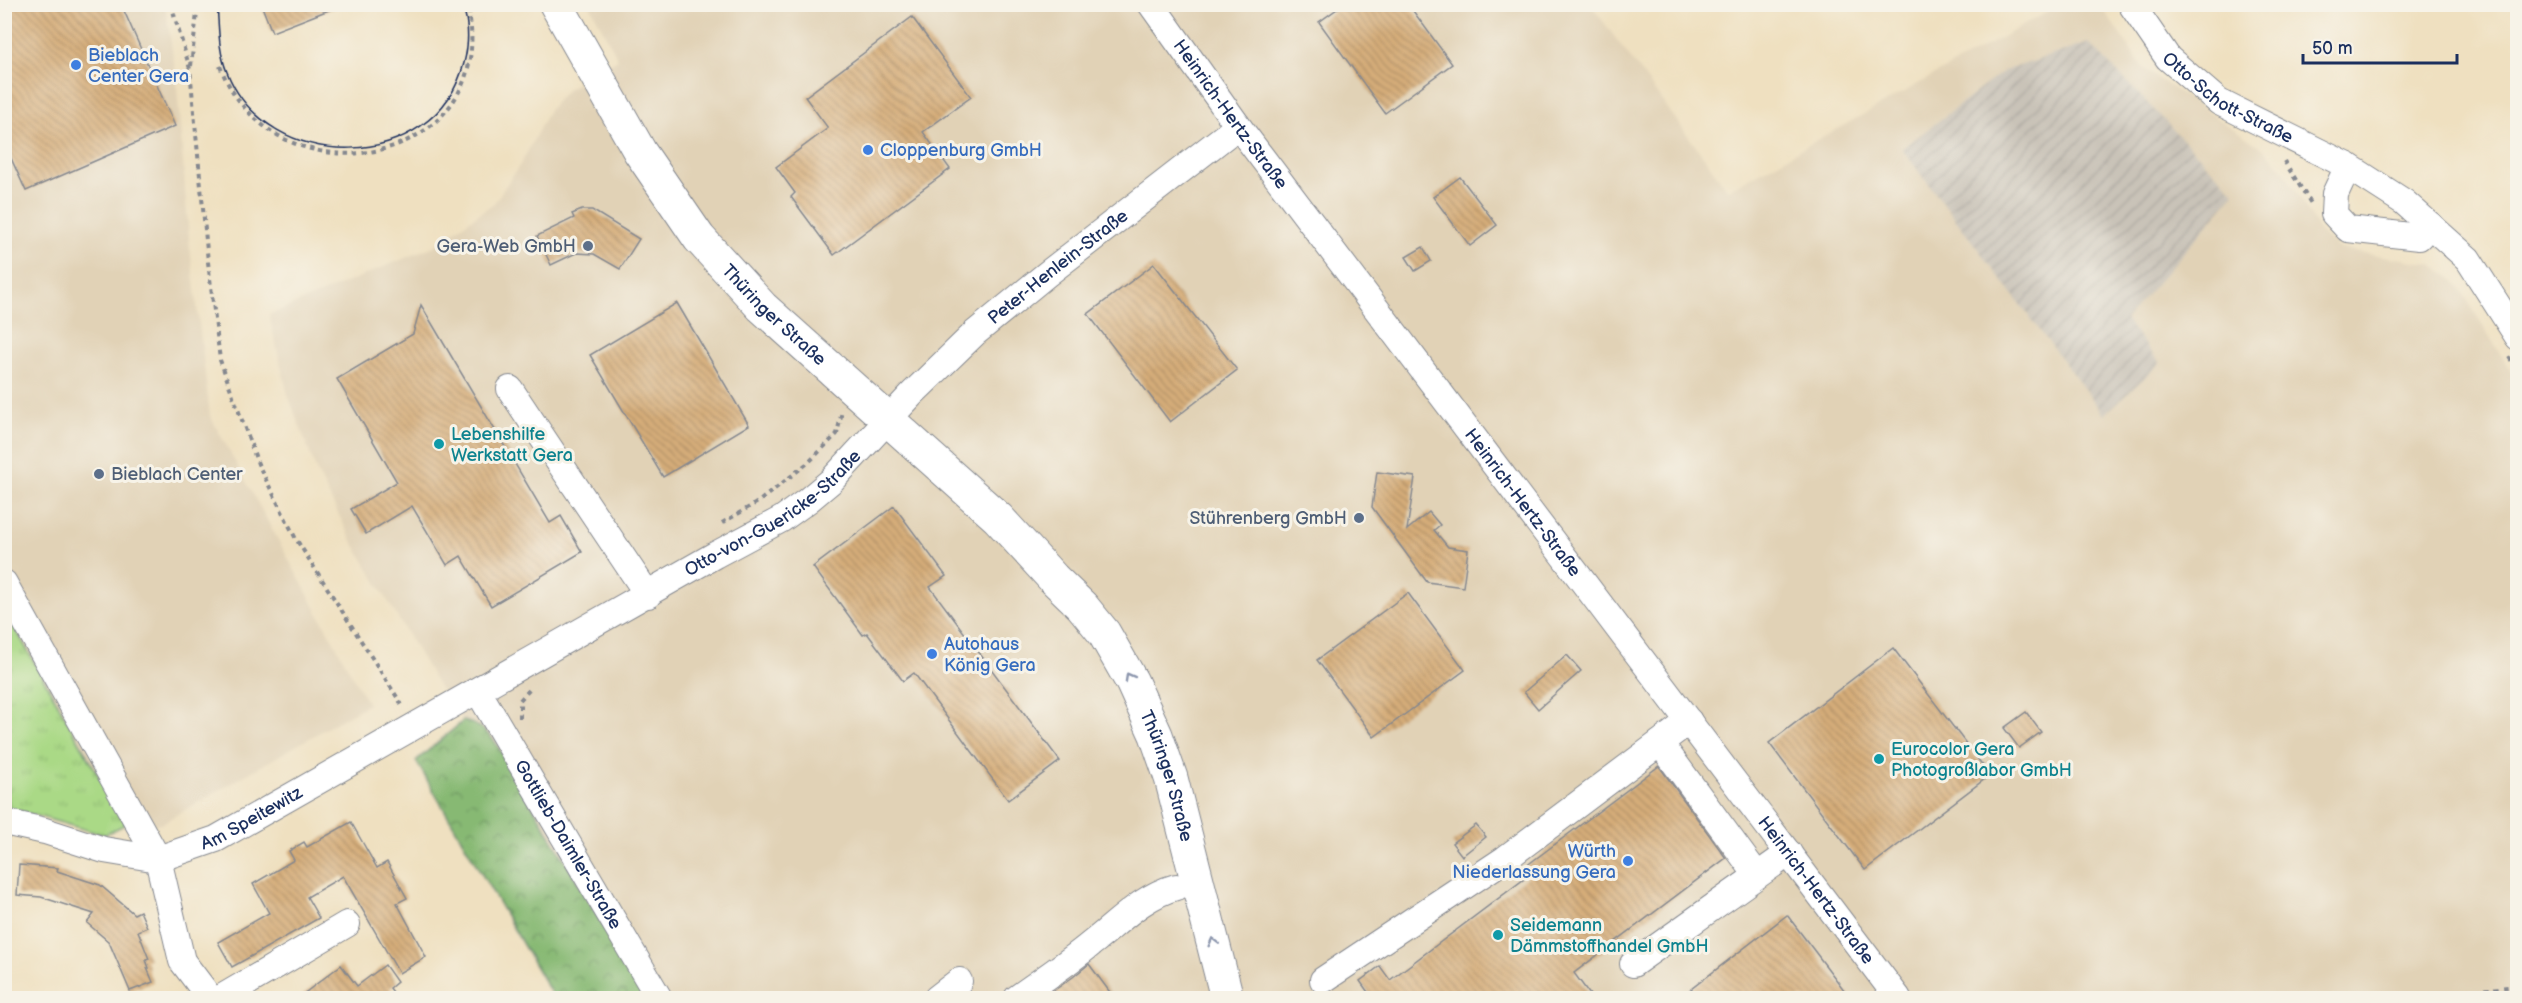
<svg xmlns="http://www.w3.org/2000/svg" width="2522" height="1003" font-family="'Balsamiq Sans',sans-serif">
<defs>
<pattern id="industrial-furrows" width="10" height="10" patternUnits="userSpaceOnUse" patternTransform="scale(1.5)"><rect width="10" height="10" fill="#c9c3b8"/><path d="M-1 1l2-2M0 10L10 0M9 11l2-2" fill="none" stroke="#aca8a1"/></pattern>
<pattern id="grass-tufts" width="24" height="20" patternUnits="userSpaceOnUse" patternTransform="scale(1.5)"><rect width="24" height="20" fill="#aad986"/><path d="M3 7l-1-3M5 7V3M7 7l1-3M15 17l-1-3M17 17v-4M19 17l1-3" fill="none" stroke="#92bb76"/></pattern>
<pattern id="forest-crowns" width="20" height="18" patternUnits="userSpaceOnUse" patternTransform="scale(1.5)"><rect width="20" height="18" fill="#87b973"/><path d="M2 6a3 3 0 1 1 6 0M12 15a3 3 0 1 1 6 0" fill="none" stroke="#6e9762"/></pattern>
<pattern id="building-back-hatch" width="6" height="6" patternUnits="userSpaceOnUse" patternTransform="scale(1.5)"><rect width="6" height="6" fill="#d6ad79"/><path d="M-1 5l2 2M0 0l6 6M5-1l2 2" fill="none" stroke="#ad8d66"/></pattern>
</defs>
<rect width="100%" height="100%" fill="#f7f3e8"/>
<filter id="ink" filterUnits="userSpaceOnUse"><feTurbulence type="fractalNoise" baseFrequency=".0167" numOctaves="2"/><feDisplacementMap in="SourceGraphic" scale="12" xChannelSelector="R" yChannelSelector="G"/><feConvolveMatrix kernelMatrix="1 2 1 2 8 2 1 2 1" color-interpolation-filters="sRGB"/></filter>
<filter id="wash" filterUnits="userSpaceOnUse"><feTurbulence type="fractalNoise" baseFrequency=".008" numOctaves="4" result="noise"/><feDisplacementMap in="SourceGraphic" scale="24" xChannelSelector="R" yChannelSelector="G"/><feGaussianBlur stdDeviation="1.35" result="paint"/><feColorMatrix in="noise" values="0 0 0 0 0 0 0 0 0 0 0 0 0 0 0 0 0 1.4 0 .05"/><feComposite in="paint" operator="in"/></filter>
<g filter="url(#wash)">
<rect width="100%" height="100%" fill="#efe0c0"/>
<g fill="#e1d2b6">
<polygon points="4,5 165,5 176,75 189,239 210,416 368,704 161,824 126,824 5,609"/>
<polygon points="590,5 1591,5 1728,190 2060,5 2100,5 2143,68 2265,150 2281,166 2321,234 2340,249 2432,264 2456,282 2517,381 2517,998 646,998 475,723 463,721 437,684 350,537 317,472 288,395 269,315 434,246 494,203 522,162 549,110 566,90 618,59"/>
</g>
<polygon fill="url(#industrial-furrows)" points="2089,43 2235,193 2125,320 2160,363 2104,415 1902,149 2004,71"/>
<polygon fill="url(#grass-tufts)" stroke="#628472" stroke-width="1.5" points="4,609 126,824 104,835 9,808 4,764"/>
<path fill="url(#forest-crowns)" stroke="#517468" stroke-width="1.5" d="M463 721C478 724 485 730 495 742L646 998H554L416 761Z"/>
<g id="blocks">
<g fill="url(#building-back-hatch)">
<polygon points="4,4 121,4 175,126 26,191 4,143"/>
<polygon points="261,4 338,4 339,6 272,32"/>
<polygon points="1344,4 1408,4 1452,64 1385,113 1319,22"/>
<polygon points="912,17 971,97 923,132 950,169 834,255 791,197 795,193 776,167 828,128 805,97"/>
<polygon points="1460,177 1497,225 1470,246 1433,197"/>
<polygon points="582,210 592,210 639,239 620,269 594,254 576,253 551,265 537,236 574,218 572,214"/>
<polygon points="1423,247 1431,261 1415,271 1406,257"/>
<polygon points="1154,264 1237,370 1170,422 1088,314"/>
<polygon points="677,303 749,425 663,477 590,355"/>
<polygon points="421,305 550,523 561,516 582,552 491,606 461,556 447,565 412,506 366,534 351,509 397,482 337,379 413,334"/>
<polygon points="1377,472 1415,477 1407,530 1429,512 1440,525 1434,530 1448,547 1468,550 1463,587 1427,582 1372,507"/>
<polygon points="894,506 946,576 930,587 1060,761 1008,800 914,673 903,681 867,633 863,635 813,567"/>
<polygon points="1408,593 1465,670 1374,737 1317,660"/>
<polygon points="1893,648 1990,775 1865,870 1769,743"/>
<polygon points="1567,655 1581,671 1538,709 1524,692"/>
<polygon points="2026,712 2041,732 2019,748 2004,728"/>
<polygon points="1659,766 1726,858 1574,973 1593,999 1366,999 1370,995 1360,981 1380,966 1390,980 1532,873 1526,866"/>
<polygon points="351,822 377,868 387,862 407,898 397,903 426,957 399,973 343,876 307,897 319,918 232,967 218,942 269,913 253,884 294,860 289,851 304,842 307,847"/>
<polygon points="1476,825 1486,837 1462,856 1452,843"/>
<polygon points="19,865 58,868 57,871 100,885 134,914 140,911 147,927 138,931 149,959 146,960 149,968 147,968 153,982 130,991 109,942 87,923 94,914 41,897 17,895"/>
<polygon points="1787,915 1851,999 1678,999"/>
<polygon points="1089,964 1115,999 1042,999 1073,977"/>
<polygon points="341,965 357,986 385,965 397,982 390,988 398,999 297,999"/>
</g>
</g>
</g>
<g filter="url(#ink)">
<use href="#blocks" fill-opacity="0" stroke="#85888f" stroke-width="1.5"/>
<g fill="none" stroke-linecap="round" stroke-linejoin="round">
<g stroke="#85888f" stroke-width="28">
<g id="minor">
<path id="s1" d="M1151 4 1238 126 1898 998"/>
<path id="s2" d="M2131 4 2168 58 2219 102 2348 166 2404 202 2468 259 2518 337"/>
<polyline points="2348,166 2335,194 2334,214 2348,229 2419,237 2430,225"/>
<polyline points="510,389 648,595"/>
<polyline points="4,583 158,859 182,961 210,998"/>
<path id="s3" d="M478 691 659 998"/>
<polyline points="1660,743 1757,875"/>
<path id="s4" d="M4 822 45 831 104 850 158 859 216 839 715 555 782 519 807 501 831 481 912 394 975 333 1047 274 1238 126"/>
<polyline points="1633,964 1789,853"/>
<polyline points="1323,980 1505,859 1689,721"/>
<polyline points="221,998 347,924"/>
<polyline points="937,998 959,981"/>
<path d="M1017 998C1042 980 1068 963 1092 943 1119 922 1143 896 1176 887"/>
</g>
</g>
<g stroke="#85888f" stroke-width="35">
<g id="major">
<path id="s5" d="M556 4 640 152 699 238 762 307 998 518 1053 578 1082 606 1104 633 1132 682 1156 735 1171 778 1227 998"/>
</g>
</g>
<g stroke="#85888f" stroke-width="4" stroke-dasharray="4.5 4.5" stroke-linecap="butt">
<polyline points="171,4 190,69 208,262 220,360 258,464 296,539 404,708"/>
<polyline points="191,66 198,4"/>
<path d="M220 66C276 212 506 165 467 4"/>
<polyline points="2284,161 2312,205"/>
<polyline points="2509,357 2518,371"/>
<polyline points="722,523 758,502 809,462 837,434 842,411"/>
<polyline points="520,718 520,700 531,688"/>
<polyline points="2432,998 2461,992 2518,986"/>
</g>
<use href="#minor" stroke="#fff" stroke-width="26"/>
<use href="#major" stroke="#fff" stroke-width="33"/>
<path stroke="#1b2f5e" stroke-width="1.5" d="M217 4C219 27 218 51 227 72 268 176 436 174 464 63 469 44 469 23 462 4"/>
</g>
<defs><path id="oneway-chevron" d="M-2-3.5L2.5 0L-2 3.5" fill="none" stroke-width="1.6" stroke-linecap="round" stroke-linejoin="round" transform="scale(1.5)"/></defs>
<g stroke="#8d97ae">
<use href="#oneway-chevron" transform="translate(1129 677) rotate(-119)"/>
<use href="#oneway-chevron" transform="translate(1213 942) rotate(-104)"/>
</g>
</g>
<g fill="#3f7fe0" stroke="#f7f3e8" stroke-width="2">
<circle cx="76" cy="65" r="6"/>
<circle cx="868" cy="150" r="6"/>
<circle cx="932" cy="654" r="6"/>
<circle cx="1628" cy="861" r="6"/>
</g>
<g fill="#5c6f8a" stroke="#f7f3e8" stroke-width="2">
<circle cx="588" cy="246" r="6"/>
<circle cx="99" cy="474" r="6"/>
<circle cx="1359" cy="518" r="6"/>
</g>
<g fill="#0f9aa8" stroke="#f7f3e8" stroke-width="2">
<circle cx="439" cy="444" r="6"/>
<circle cx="1879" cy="759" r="6"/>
<circle cx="1498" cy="935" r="6"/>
</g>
<g text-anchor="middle" stroke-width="6" stroke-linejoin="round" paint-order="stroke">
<g font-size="18" fill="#366cbe" stroke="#f7f3e8" text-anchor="start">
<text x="88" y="61">Bieblach<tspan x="88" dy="21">Center Gera</tspan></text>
<text x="880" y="156">Cloppenburg GmbH</text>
<text x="944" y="650">Autohaus<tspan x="944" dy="21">König Gera</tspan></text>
<text x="1616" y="857" text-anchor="end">Würth<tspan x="1616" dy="21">Niederlassung Gera</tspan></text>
</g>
<g font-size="18" fill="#1b2f5e" stroke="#f7f3e8">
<text dy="6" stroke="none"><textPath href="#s2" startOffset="138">Otto-Schott-Straße</textPath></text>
<text dy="6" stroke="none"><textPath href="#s1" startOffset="136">Heinrich-Hertz-Straße</textPath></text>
<text dy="6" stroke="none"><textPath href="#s4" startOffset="1245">Peter-Henlein-Straße</textPath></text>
<text dy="6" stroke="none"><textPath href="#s5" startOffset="382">Thüringer Straße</textPath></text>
<text dy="6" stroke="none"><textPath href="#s1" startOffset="622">Heinrich-Hertz-Straße</textPath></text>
<text dy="6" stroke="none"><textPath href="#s4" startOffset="866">Otto-von-Guericke-Straße</textPath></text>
<text dy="6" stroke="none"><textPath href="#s5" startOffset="998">Thüringer Straße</textPath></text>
<text dy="6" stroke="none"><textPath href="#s4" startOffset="261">Am Speitewitz</textPath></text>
<text dy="6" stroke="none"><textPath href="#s3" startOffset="178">Gottlieb-Daimler-Straße</textPath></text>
<text dy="6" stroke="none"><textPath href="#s1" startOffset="1108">Heinrich-Hertz-Straße</textPath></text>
</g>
<g font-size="18" fill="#4e5e75" stroke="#f7f3e8" text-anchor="end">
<text x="576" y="252">Gera-Web GmbH</text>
<text x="111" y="480" text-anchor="start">Bieblach Center</text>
<text x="1347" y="524">Stührenberg GmbH</text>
</g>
<g font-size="18" fill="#0d838f" stroke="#f7f3e8" text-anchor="start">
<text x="451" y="440">Lebenshilfe<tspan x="451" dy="21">Werkstatt Gera</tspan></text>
<text x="1891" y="755">Eurocolor Gera<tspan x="1891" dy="21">Photogroßlabor GmbH</tspan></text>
<text x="1510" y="931">Seidemann<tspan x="1510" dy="21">Dämmstoffhandel GmbH</tspan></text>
</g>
</g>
<rect width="2522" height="1003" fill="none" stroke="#f7f3e8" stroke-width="24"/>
<path d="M2303 54v9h154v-9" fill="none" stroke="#1b2f5e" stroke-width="3"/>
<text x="2312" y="54" font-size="18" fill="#1b2f5e" stroke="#f7f3e8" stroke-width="4.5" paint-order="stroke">50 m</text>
</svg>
